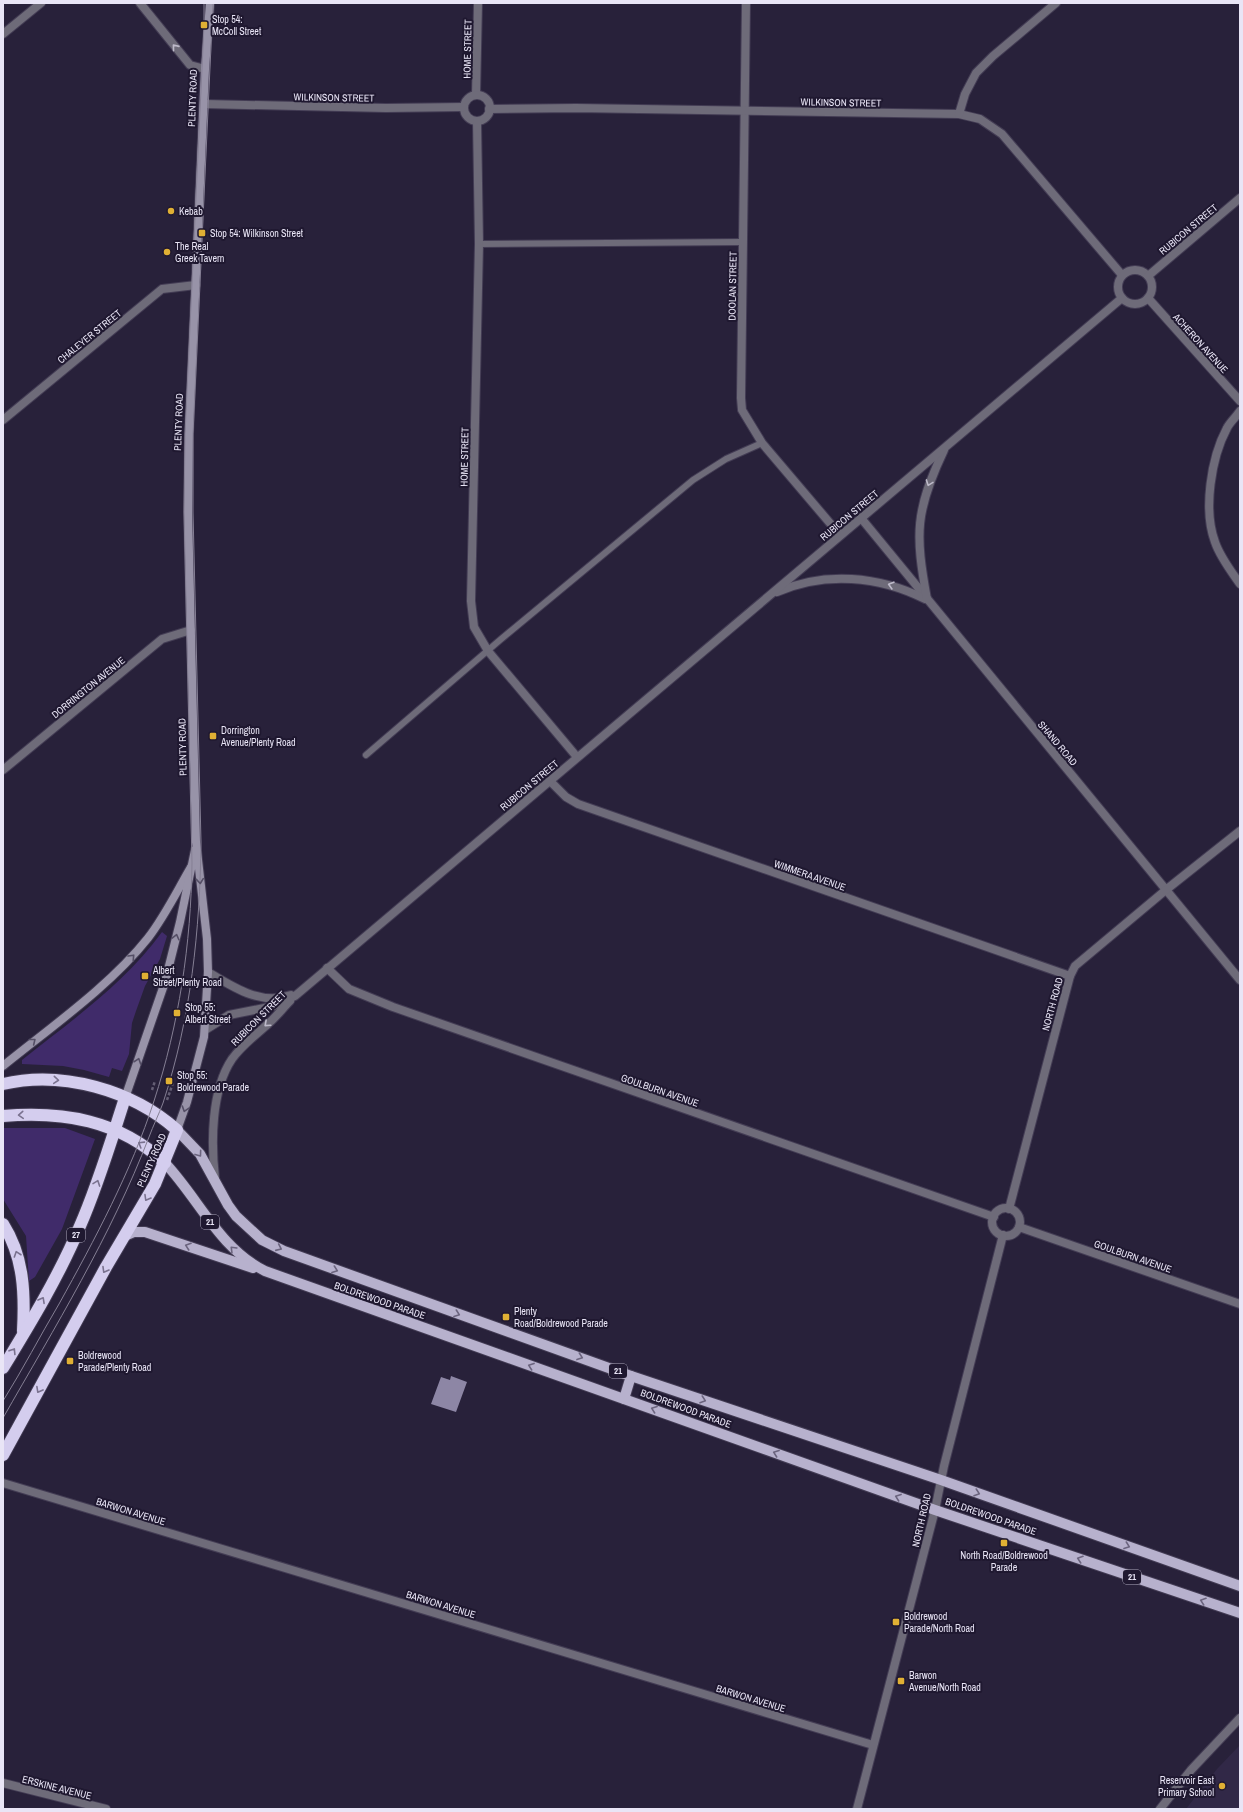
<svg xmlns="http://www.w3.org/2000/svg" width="1243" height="1812" font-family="'Archivo Narrow',sans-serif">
<rect width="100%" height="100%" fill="#28213a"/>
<polygon fill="#312847" points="1240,1745 1240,1809 1186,1809 1217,1769"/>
<g fill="#402b6a">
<path d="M162 932 167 936 160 959 145 986 136 1011 132 1023 129 1054 122 1071 112 1068 109 1077 84 1070 63 1066 22 1064V1060C71 1021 124 984 162 932Z"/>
<polygon points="3,1128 65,1128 95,1139 62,1229 35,1277 29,1281 26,1236 3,1199"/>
</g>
<polygon fill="#8d86a5" points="451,1376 467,1382 456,1412 431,1404 441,1377 450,1380"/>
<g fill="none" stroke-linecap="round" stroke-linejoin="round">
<g stroke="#433c54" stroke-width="8">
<g id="lane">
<polyline points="479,244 743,242"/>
<polyline points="366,755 500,640 693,480 726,459 762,443"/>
</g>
</g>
<g stroke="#433c54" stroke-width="10">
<g id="street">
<polyline points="140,3 190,65 205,69"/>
<polyline points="746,3 741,398 742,410 762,443 840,535"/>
<polyline points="3,34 41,3"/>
<polyline points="476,95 478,3"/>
<circle cx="477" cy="108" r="13"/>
<polyline points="204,104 386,108 464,107"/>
<polyline points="489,109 576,108 959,114 980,119 1002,134 1122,275"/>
<polyline points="959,114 965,94 976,73 993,56 1056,3"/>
<polyline points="477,121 479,244 471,601 474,627 488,651 577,757"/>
<circle cx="1135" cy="287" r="17"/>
<polyline points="1148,276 1240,198"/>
<polyline points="1148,298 1240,401"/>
<path d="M1240 411C1236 417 1230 422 1227 428 1211 458 1203 510 1215 542 1220 557 1231 571 1240 584"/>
<polyline points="3,420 162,289 196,285"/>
<polyline points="861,518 1240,980"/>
<path d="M777 592C825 571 879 576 925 599"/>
<path d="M927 599C915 534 915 511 944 450"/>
<polyline points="3,770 162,639 191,630"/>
<polyline points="550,781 566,797 578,804 1070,976"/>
<polyline points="327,968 349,989 393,1007 994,1217"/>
<path d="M208 972C233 987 261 1006 291 995"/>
<polyline points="205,1030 229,1015 274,1006 295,996 1122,298"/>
<path d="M215 1178C211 1143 211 1090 232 1059 242 1045 256 1035 269 1023 276 1017 283 1008 290 1001"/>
<circle cx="1006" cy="1222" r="14"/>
<polyline points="1009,1209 1070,976 1075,966 1167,889 1240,831"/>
<polyline points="1019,1227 1240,1304"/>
<polyline points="3,1483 873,1745"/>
<polyline points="3,1783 106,1809"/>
<polyline points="857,1809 935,1510 944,1466 1003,1235"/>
<polyline points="1160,1809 1191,1770 1240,1718"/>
</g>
</g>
<g stroke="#433c54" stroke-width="10">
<g id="secondary">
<path d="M3 1066C51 1027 110 986 148 938 165 916 177 891 191 867"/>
<polyline points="125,1098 165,982 180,922 195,850"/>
<polyline points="177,1130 187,1102 204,1037 208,972 207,939 196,842 188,512 189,434 205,69 210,3"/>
</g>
</g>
<g stroke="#433c54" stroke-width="12">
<g id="primary">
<polyline points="177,1130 200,1154 228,1205 236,1216 262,1240 284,1251 631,1376 941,1480 1240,1586"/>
<path d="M165 1163C199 1199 219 1248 265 1271L935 1510 1240 1613"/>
<polyline points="125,1236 134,1232 145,1232 253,1268"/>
<polyline points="624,1399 631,1376"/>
</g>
</g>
<g stroke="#433c54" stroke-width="14">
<g id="highway">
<path d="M3 1084C62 1070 132 1090 177 1130L155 1184 106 1267 3 1455"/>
<path d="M3 1116C63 1111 119 1120 165 1163"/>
<path d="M3 1224C24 1257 25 1294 23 1331"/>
<path d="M3 1368C31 1322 59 1276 80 1226 98 1185 111 1141 125 1098"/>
</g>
</g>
<g stroke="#645e74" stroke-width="2.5" stroke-dasharray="3 2" stroke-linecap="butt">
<polyline points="152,1090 155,1081"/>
<polyline points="167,1100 173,1083"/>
</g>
<use href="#lane" stroke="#6e6b79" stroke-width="6"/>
<use href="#street" stroke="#6e6b79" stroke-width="8"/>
<use href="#secondary" stroke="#9893a8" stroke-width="8"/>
<use href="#primary" stroke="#b7b1cd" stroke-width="10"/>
<use href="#highway" stroke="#d4cdee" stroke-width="12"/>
<g stroke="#857f94" stroke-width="1">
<path d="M3 1401C23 1369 40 1336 59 1304 95 1239 131 1172 154 1101 179 1024 191 944 192 863L184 512 185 434 204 25V3"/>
<path d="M3 1418C55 1327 111 1236 149 1137 153 1126 159 1114 163 1103 191 1018 200 930 201 842L193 512V434L213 3"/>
</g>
</g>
<defs><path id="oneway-chevron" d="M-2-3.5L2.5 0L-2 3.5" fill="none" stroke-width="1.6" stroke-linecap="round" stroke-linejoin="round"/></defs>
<g stroke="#bebaca">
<use href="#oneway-chevron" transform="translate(175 47) rotate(-129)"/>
<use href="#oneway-chevron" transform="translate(929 483) rotate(110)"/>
<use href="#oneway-chevron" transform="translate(891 585) rotate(-164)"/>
<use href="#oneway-chevron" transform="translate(267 1024) rotate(138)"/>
</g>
<g stroke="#554f66">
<use href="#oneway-chevron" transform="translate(200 881) rotate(84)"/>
<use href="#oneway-chevron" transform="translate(176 937) rotate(-76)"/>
<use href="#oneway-chevron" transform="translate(132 957) rotate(-47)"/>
<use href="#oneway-chevron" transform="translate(33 1041) rotate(-39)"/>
<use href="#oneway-chevron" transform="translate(138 1061) rotate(-71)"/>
<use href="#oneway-chevron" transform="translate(185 1109) rotate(108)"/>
</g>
<g stroke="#7a728f">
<use href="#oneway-chevron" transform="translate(56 1080) rotate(5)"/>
<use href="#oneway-chevron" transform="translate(21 1115) rotate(176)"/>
<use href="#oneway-chevron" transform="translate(141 1144) rotate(-148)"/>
<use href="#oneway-chevron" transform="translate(97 1183) rotate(-70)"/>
<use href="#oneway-chevron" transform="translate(147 1198) rotate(120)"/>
<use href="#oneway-chevron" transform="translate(17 1254) rotate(-109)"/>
<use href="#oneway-chevron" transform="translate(105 1270) rotate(120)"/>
<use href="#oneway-chevron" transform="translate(42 1300) rotate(-61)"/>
<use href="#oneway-chevron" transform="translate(13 1351) rotate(-58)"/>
<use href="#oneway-chevron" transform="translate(39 1390) rotate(119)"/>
</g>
<g stroke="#6b647e">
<use href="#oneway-chevron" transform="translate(199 1154) rotate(54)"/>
<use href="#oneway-chevron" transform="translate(188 1246) rotate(-161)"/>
<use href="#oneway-chevron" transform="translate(279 1248) rotate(24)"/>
<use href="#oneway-chevron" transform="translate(233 1249) rotate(-135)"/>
<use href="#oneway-chevron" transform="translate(335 1270) rotate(20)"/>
<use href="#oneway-chevron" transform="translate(457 1314) rotate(20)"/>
<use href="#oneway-chevron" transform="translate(580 1357) rotate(20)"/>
<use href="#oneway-chevron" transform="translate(531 1366) rotate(-160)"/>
<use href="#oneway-chevron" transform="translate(703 1400) rotate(19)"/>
<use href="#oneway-chevron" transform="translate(654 1409) rotate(-160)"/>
<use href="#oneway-chevron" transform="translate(776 1453) rotate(-160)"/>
<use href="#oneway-chevron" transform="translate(977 1493) rotate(19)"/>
<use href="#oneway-chevron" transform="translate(898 1497) rotate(-160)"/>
<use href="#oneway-chevron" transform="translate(1127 1546) rotate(20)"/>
<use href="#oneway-chevron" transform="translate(1080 1559) rotate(-161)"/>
<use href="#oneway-chevron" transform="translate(1203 1601) rotate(-161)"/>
</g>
<g fill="#e0b034" stroke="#1f1830" stroke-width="1.5">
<rect x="200" y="21" width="8" height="8" rx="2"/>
<circle cx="171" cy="211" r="4"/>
<rect x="198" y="229" width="8" height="8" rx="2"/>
<circle cx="167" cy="252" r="4"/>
<rect x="209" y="732" width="8" height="8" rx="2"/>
<rect x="141" y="972" width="8" height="8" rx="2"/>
<rect x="173" y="1009" width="8" height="8" rx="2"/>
<rect x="165" y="1077" width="8" height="8" rx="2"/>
<rect x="502" y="1313" width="8" height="8" rx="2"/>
<rect x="66" y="1357" width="8" height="8" rx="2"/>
<rect x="1000" y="1539" width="8" height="8" rx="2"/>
<rect x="892" y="1618" width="8" height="8" rx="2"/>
<rect x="897" y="1677" width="8" height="8" rx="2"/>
<circle cx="1222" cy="1786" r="4"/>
</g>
<g text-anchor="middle" stroke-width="4" stroke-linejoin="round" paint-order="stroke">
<g fill="#1f1830" stroke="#aca8bb" stroke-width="1">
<rect x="201" y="1215" width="18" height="14" rx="3"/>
<rect x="67" y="1228" width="18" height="14" rx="3"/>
<rect x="609" y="1364" width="18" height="14" rx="3"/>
<rect x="1123" y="1570" width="18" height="14" rx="3"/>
</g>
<g font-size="9" font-weight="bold" fill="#e9e5f6">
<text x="210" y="1225">21</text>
<text x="76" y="1238">27</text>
<text x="618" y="1374">21</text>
<text x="1132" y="1580">21</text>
</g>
<g font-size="10" fill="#e9e5f6" stroke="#1f1830" text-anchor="start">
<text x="212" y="23">Stop 54:<tspan x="212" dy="12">McColl Street</tspan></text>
<text x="179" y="215">Kebab</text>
<text x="210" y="237">Stop 54: Wilkinson Street</text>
<text x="175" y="250">The Real<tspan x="175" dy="12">Greek Tavern</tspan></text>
<text x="221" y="734">Dorrington<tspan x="221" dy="12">Avenue/Plenty Road</tspan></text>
<text x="153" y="974">Albert<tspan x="153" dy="12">Street/Plenty Road</tspan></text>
<text x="185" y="1011">Stop 55:<tspan x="185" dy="12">Albert Street</tspan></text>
<text x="177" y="1079">Stop 55:<tspan x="177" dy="12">Boldrewood Parade</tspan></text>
<text x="514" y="1315">Plenty<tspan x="514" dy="12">Road/Boldrewood Parade</tspan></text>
<text x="78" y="1359">Boldrewood<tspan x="78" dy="12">Parade/Plenty Road</tspan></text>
<text x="1004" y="1559" text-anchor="middle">North Road/Boldrewood<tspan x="1004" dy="12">Parade</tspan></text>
<text x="904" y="1620">Boldrewood<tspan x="904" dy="12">Parade/North Road</tspan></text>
<text x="909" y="1679">Barwon<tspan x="909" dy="12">Avenue/North Road</tspan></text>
<text x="1214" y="1784" text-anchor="end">Reservoir East<tspan x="1214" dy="12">Primary School</tspan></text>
</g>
<g font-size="10" fill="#e9e5f6" stroke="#1f1830">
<text transform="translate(467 49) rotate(-89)" y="4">HOME STREET</text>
<text transform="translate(334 97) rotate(1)" y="4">WILKINSON STREET</text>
<text transform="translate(192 98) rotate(-88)" y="4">PLENTY ROAD</text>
<text transform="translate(841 102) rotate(1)" y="4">WILKINSON STREET</text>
<text transform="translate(1188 229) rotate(-40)" y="4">RUBICON STREET</text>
<text transform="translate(732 286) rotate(-89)" y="4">DOOLAN STREET</text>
<text transform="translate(89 336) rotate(-39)" y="4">CHALEYER STREET</text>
<text transform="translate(1201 343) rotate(48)" y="4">ACHERON AVENUE</text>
<text transform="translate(178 422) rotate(-88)" y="4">PLENTY ROAD</text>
<text transform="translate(464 457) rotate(-89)" y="4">HOME STREET</text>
<text transform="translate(849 515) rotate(-40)" y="4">RUBICON STREET</text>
<text transform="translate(88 687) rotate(-39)" y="4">DORRINGTON AVENUE</text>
<text transform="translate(1058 743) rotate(50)" y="4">SHAND ROAD</text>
<text transform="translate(182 747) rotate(-91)" y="4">PLENTY ROAD</text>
<text transform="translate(529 785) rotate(-40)" y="4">RUBICON STREET</text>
<text transform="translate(810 875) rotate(19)" y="4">WIMMERA AVENUE</text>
<text transform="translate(1052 1004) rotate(-75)" y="4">NORTH ROAD</text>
<text transform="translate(258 1018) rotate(-45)" y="4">RUBICON STREET</text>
<text transform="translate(660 1090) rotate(19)" y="4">GOULBURN AVENUE</text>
<text transform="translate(151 1160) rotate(-66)" y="4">PLENTY ROAD</text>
<text transform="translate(1133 1256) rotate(19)" y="4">GOULBURN AVENUE</text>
<text transform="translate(380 1300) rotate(19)" y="4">BOLDREWOOD PARADE</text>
<text transform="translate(686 1408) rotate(20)" y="4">BOLDREWOOD PARADE</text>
<text transform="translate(131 1511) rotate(17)" y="4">BARWON AVENUE</text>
<text transform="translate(991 1516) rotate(19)" y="4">BOLDREWOOD PARADE</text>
<text transform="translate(921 1520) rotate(-77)" y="4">NORTH ROAD</text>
<text transform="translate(441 1604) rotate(17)" y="4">BARWON AVENUE</text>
<text transform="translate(751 1698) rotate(17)" y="4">BARWON AVENUE</text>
<text transform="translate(57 1787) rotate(14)" y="4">ERSKINE AVENUE</text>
</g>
</g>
<rect width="1243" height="1812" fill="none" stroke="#e9e5f6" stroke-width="8"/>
</svg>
